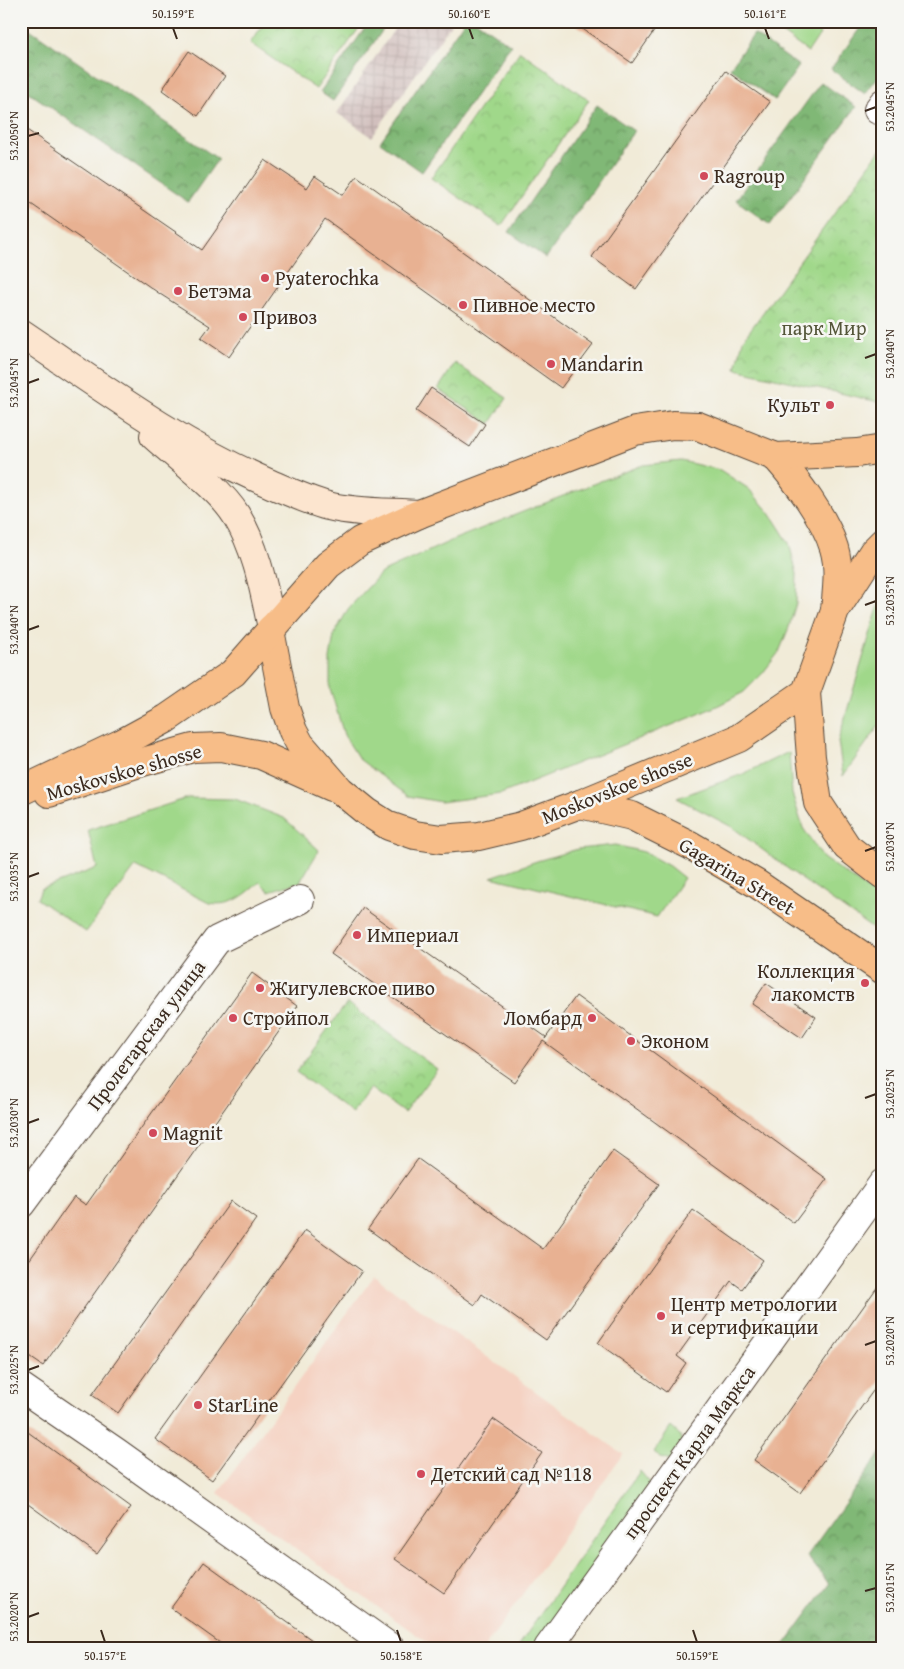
<svg xmlns="http://www.w3.org/2000/svg" width="904" height="1669" font-family="'Gentium Book Plus',serif">
<defs>
<pattern id="industrial-grid" width="8" height="8" patternUnits="userSpaceOnUse" patternTransform="scale(1.25)"><rect width="8" height="8" fill="#d1bfbd"/><path d="M0 4h8M4 0v8" fill="none" stroke="#b4a4a2"/></pattern>
<pattern id="forest-crowns" width="20" height="18" patternUnits="userSpaceOnUse" patternTransform="scale(1.25)"><rect width="20" height="18" fill="#80b876"/><path d="M2 6a3 3 0 1 1 6 0M12 15a3 3 0 1 1 6 0" fill="none" stroke="#6a9660"/></pattern>
<pattern id="park-crowns" width="20" height="18" patternUnits="userSpaceOnUse" patternTransform="scale(1.25)"><rect width="20" height="18" fill="#a0d88a"/><path d="M2 6a3 3 0 1 1 6 0M12 15a3 3 0 1 1 6 0" fill="none" stroke="#8bba77"/></pattern>
</defs>
<rect width="100%" height="100%" fill="#f6f6f2"/>
<filter id="ink" filterUnits="userSpaceOnUse"><feTurbulence type="fractalNoise" baseFrequency=".02" numOctaves="2"/><feDisplacementMap in="SourceGraphic" scale="10" xChannelSelector="R" yChannelSelector="G"/><feConvolveMatrix kernelMatrix="1 2 1 2 8 2 1 2 1" color-interpolation-filters="sRGB"/></filter>
<filter id="wash" filterUnits="userSpaceOnUse"><feTurbulence type="fractalNoise" baseFrequency=".0096" numOctaves="4" result="noise"/><feDisplacementMap in="SourceGraphic" scale="20" xChannelSelector="R" yChannelSelector="G"/><feGaussianBlur stdDeviation="1.12" result="paint"/><feColorMatrix in="noise" values="0 0 0 0 0 0 0 0 0 0 0 0 0 0 0 0 0 1.4 0 .05"/><feComposite in="paint" operator="in"/></filter>
<g filter="url(#wash)">
<rect width="100%" height="100%" fill="#f1ebd8"/>
<polygon fill="#f5d2c2" points="374,1276 623,1454 484,1648 435,1648 218,1493"/>
<polygon fill="url(#industrial-grid)" points="400,21 453,21 372,137 337,113"/>
<g fill="#a0d88a" stroke="#6e8154">
<polygon points="765,21 802,21 820,34 808,52"/>
<polygon points="681,461 720,470 749,489 770,513 789,543 797,574 796,603 789,627 779,652 762,674 744,692 719,705 692,717 501,794 441,802 408,796 359,759 344,735 330,688 330,659 334,635 348,609 381,573 455,539 603,480 643,465"/>
<polygon points="883,591 883,720 843,776 838,741"/>
<polygon points="789,752 792,793 803,828 823,858 883,900 883,936 803,880 732,827 677,798 743,774"/>
<path d="M188 798 235 799 284 818 319 850 300 882 269 891 260 882C243 896 232 907 209 903L136 866 86 932 37 899 41 889 97 868 88 830Z"/>
<polygon points="615,845 644,852 669,866 684,878 657,917 491,877 537,861 578,849"/>
<polygon points="671,1427 680,1435 683,1445 673,1462 661,1458 654,1452"/>
<polygon points="640,1471 651,1484 539,1648 517,1648"/>
</g>
<g fill="url(#forest-crowns)" stroke="#5e714a">
<polygon points="370,21 389,21 333,101 320,92"/>
<polygon points="464,21 476,21 511,45 422,172 380,142"/>
<polygon points="865,21 883,21 883,70 865,94 831,69"/>
<polygon points="21,23 218,159 188,202 21,87"/>
<polygon points="754,34 799,66 775,100 730,68"/>
<polygon points="821,82 856,107 770,225 736,200"/>
<polygon points="597,105 634,131 546,258 509,232"/>
<polygon points="883,1450 883,1648 782,1648 829,1584 807,1556"/>
</g>
<g fill="url(#park-crowns)" stroke="#6e8154">
<polygon points="266,21 364,21 316,89 250,43"/>
<polygon points="520,51 589,100 501,226 431,178"/>
<polygon points="883,146 883,403 736,369 743,340"/>
<polygon points="455,363 507,398 490,424 438,389"/>
<polygon points="347,1003 437,1069 404,1113 370,1088 352,1113 296,1072"/>
</g>
<g id="blocks">
<g fill="#e8b192">
<polygon points="571,21 661,21 632,63"/>
<polygon points="189,51 225,76 198,116 162,90"/>
<polygon points="726,71 770,102 636,289 592,257"/>
<polygon points="21,126 202,250 265,160 307,188 315,176 343,195 357,176 593,345 561,388 325,219 229,357 201,338 210,326 160,294 21,197"/>
<polygon points="431,388 485,424 470,447 416,411"/>
<polygon points="363,908 546,1037 545,1039 576,996 827,1179 794,1223 543,1041 514,1082 331,954"/>
<polygon points="252,973 297,1006 43,1366 21,1351 21,1272 74,1197 86,1205"/>
<polygon points="766,983 816,1017 802,1038 752,1004"/>
<polygon points="613,1151 659,1184 546,1340 482,1294 475,1305 368,1229 418,1159 543,1249"/>
<polygon points="231,1201 256,1219 118,1413 92,1395"/>
<polygon points="693,1210 763,1260 742,1289 731,1281 677,1356 686,1363 666,1392 598,1343"/>
<polygon points="305,1230 362,1271 212,1480 155,1439"/>
<polygon points="883,1279 883,1377 800,1493 754,1460"/>
<polygon points="493,1419 542,1453 444,1593 395,1559"/>
<polygon points="21,1427 131,1507 97,1554 21,1499"/>
<polygon points="204,1562 323,1648 227,1648 171,1608"/>
</g>
</g>
</g>
<g filter="url(#ink)">
<use href="#blocks" fill-opacity="0" stroke="#56473a" stroke-width="1"/>
<g fill="none" stroke-linecap="round" stroke-linejoin="round">
<g stroke="#56473a" stroke-width="30">
<g id="street">
<polyline points="878,110 883,103"/>
<polyline points="21,1204 217,940 300,900"/>
<polyline points="21,1387 116,1452 391,1648"/>
<polyline points="548,1648 883,1183"/>
</g>
</g>
<g stroke="#56473a" stroke-width="30">
<g id="secondary">
<path d="M21 333C100 386 177 443 264 481 285 490 306 500 328 506 357 513 389 512 419 514"/>
<path d="M154 436C178 458 219 488 236 515 257 549 264 590 272 628"/>
</g>
</g>
<g stroke="#56473a" stroke-width="30">
<g id="primary">
<path d="M776 457C797 481 825 518 834 548 840 568 837 590 835 610"/>
<polyline points="272,628 270,630 285,708 293,731 300,744 340,790 367,812 389,826 415,835 441,839 479,836 521,826 580,804 739,738 806,692 835,611 873,552 883,542"/>
<polyline points="806,692 811,757 818,803 847,847 883,875"/>
<polyline points="21,791 122,743 166,719 233,673 328,565 360,541 419,514 635,431 673,425 698,426 776,457 857,453 883,449"/>
<polyline points="49,793 139,763 193,748 221,747 261,755 332,787"/>
<polyline points="580,804 632,816 690,845 757,884 883,970"/>
</g>
</g>
<use href="#street" stroke="#fff" stroke-width="28"/>
<use href="#secondary" stroke="#fce5cf" stroke-width="28"/>
<use href="#primary" stroke="#f7bd88" stroke-width="28"/>
</g>
</g>
<path fill="none" stroke="#3b2a1e" stroke-width="2" d="M173 28 177 39M469 28 473 39M765 28 769 39M865 111 876 107M28 136 39 133M865 358 876 354M28 383 39 379M865 605 876 601M28 630 39 626M865 851 876 847M28 877 39 873M865 1098 876 1094M28 1123 39 1119M865 1345 876 1341M28 1370 39 1366M865 1591 876 1588M28 1617 39 1613M101 1630 105 1642M397 1630 401 1642M693 1630 697 1642"/>
<g fill="#d1495b" stroke="#f6f6f2" stroke-width="2">
<circle cx="704" cy="176" r="5"/>
<circle cx="265" cy="278" r="5"/>
<circle cx="178" cy="291" r="5"/>
<circle cx="463" cy="305" r="5"/>
<circle cx="243" cy="317" r="5"/>
<circle cx="551" cy="364" r="5"/>
<circle cx="830" cy="405" r="5"/>
<circle cx="357" cy="935" r="5"/>
<circle cx="865" cy="983" r="5"/>
<circle cx="260" cy="988" r="5"/>
<circle cx="233" cy="1018" r="5"/>
<circle cx="592" cy="1018" r="5"/>
<circle cx="631" cy="1041" r="5"/>
<circle cx="153" cy="1133" r="5"/>
<circle cx="661" cy="1316" r="5"/>
<circle cx="198" cy="1405" r="5"/>
<circle cx="421" cy="1474" r="5"/>
</g>
<g text-anchor="middle" stroke-width="5" stroke-linejoin="round" paint-order="stroke">
<g font-size="20" fill="#3b2a1e" stroke="#f6f6f2" text-anchor="start">
<text x="714" y="183">Ragroup</text>
<text x="275" y="285">Pyaterochka</text>
<text x="188" y="298">Бетэма</text>
<text x="473" y="312">Пивное место</text>
<text x="253" y="324">Привоз</text>
<text x="561" y="371">Mandarin</text>
<text x="820" y="412" text-anchor="end">Культ</text>
<text x="367" y="942">Империал</text>
<text x="855" y="978" text-anchor="end">Коллекция<tspan x="855" dy="23">лакомств</tspan></text>
<text x="270" y="995">Жигулевское пиво</text>
<text x="243" y="1025">Стройпол</text>
<text x="582" y="1025" text-anchor="end">Ломбард</text>
<text x="641" y="1048">Эконом</text>
<text x="163" y="1140">Magnit</text>
<text x="671" y="1311">Центр метрологии<tspan x="671" dy="23">и сертификации</tspan></text>
<text x="208" y="1412">StarLine</text>
<text x="431" y="1481">Детский сад №118</text>
</g>
<g font-size="20" fill="#545639" stroke="#f6f6f2">
<text x="824" y="335">парк Мир</text>
</g>
<g font-size="20" fill="#3b2a1e" stroke="#f6f6f2">
<text transform="translate(124 772) rotate(-16)" y="7">Moskovskoe shosse</text>
<text transform="translate(617 788) rotate(-22)" y="7">Moskovskoe shosse</text>
<text transform="translate(737 876) rotate(31)" y="7">Gagarina Street</text>
<text transform="translate(146 1035) rotate(-53)" y="7">Пролетарская улица</text>
<text transform="translate(689 1452) rotate(-54)" y="7">проспект Карла Маркса</text>
</g>
</g>
<rect width="904" height="1669" fill="none" stroke="#f6f6f2" stroke-width="55"/>
<rect x="28" y="28" width="848" height="1614" fill="none" stroke="#3b2a1e" stroke-width="2"/>
<g font-size="12" text-anchor="middle" fill="#3b2a1e">
<text x="173" y="18">50.159°E</text>
<text x="469" y="18">50.160°E</text>
<text x="765" y="18">50.161°E</text>
<text transform="translate(890 107) rotate(-90)" y="4">53.2045°N</text>
<text transform="translate(14 136) rotate(-90)" y="4">53.2050°N</text>
<text transform="translate(890 354) rotate(-90)" y="4">53.2040°N</text>
<text transform="translate(14 383) rotate(-90)" y="4">53.2045°N</text>
<text transform="translate(890 601) rotate(-90)" y="4">53.2035°N</text>
<text transform="translate(14 630) rotate(-90)" y="4">53.2040°N</text>
<text transform="translate(890 847) rotate(-90)" y="4">53.2030°N</text>
<text transform="translate(14 877) rotate(-90)" y="4">53.2035°N</text>
<text transform="translate(890 1094) rotate(-90)" y="4">53.2025°N</text>
<text transform="translate(14 1123) rotate(-90)" y="4">53.2030°N</text>
<text transform="translate(890 1341) rotate(-90)" y="4">53.2020°N</text>
<text transform="translate(14 1370) rotate(-90)" y="4">53.2025°N</text>
<text transform="translate(890 1588) rotate(-90)" y="4">53.2015°N</text>
<text transform="translate(14 1617) rotate(-90)" y="4">53.2020°N</text>
<text x="105" y="1660">50.157°E</text>
<text x="401" y="1660">50.158°E</text>
<text x="697" y="1660">50.159°E</text>
</g>
</svg>
